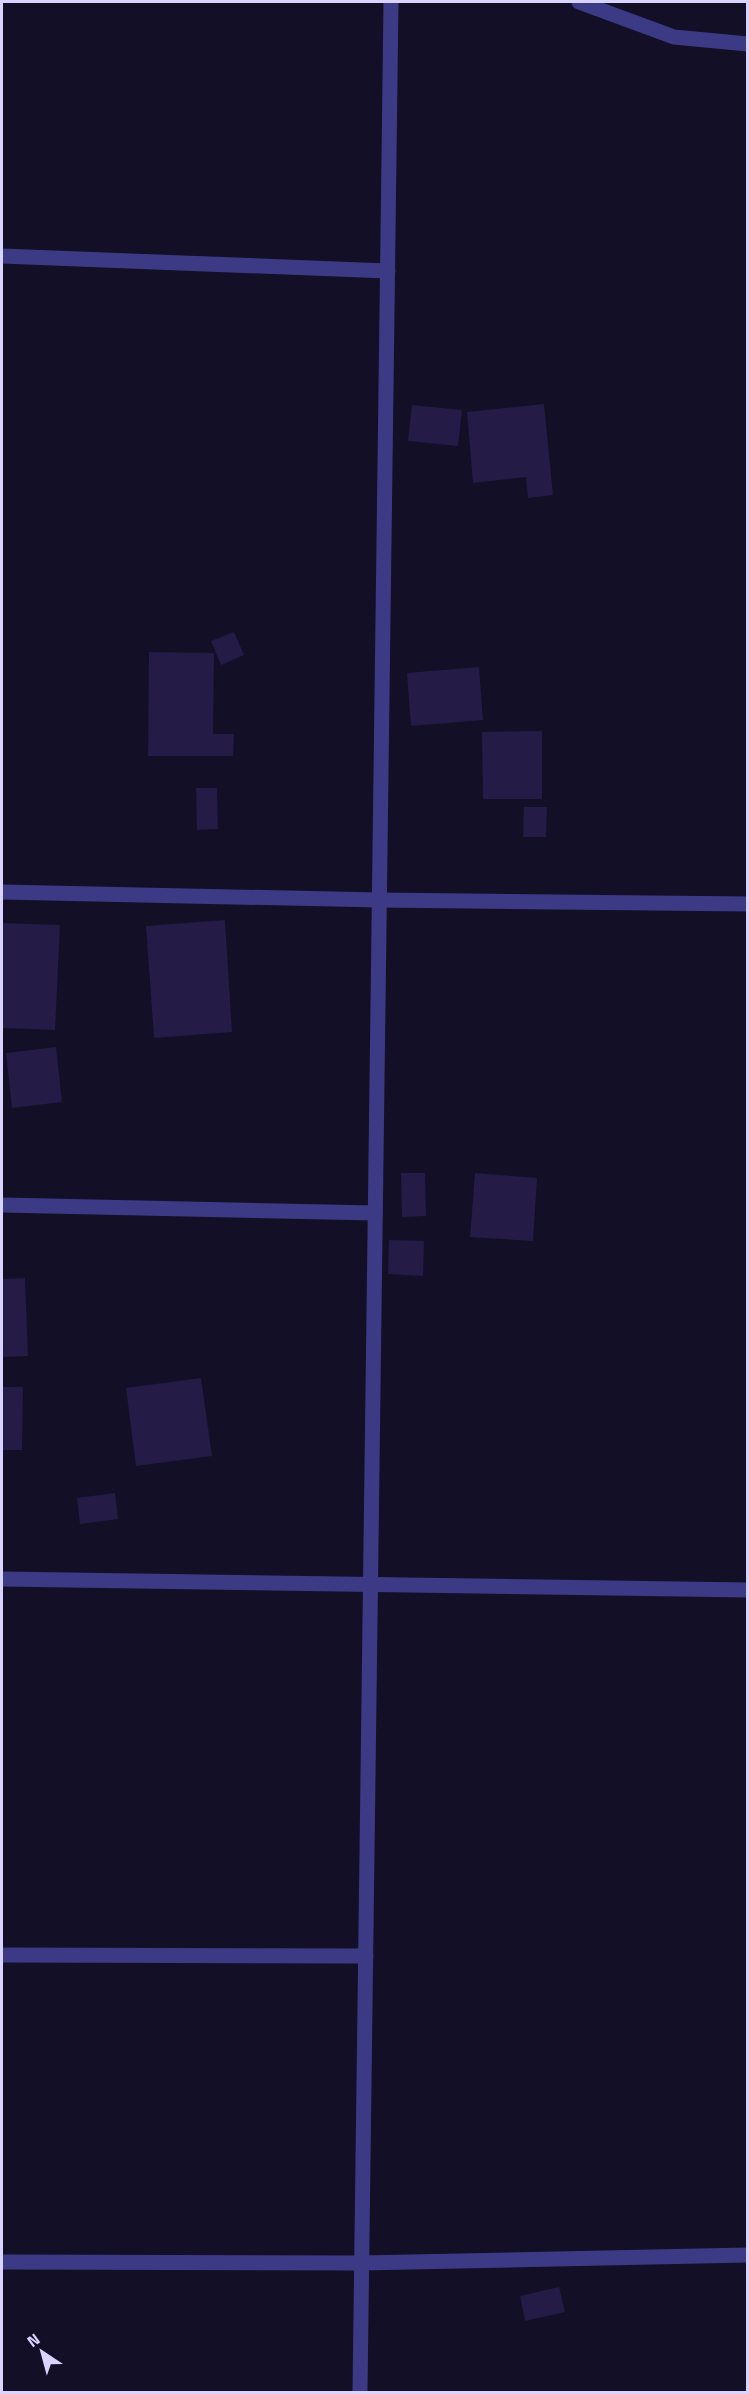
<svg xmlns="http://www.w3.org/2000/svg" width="749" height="2394" font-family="'Titillium Web',sans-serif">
<rect width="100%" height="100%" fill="#130f26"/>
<g fill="#241b47">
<polygon points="544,404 553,495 528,498 526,477 473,483 467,412"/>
<polygon points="412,405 462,410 458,446 408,441"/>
<polygon points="234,632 244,655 221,665 211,641"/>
<polygon points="149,652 214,653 213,734 234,734 233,756 148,756"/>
<polygon points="479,667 483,720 411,726 407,673"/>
<polygon points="542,731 542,799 483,799 482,732"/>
<polygon points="196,788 217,788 218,829 197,830"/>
<polygon points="524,807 547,807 546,837 523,837"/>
<polygon points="225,920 232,1032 154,1038 146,926"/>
<polygon points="2,923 60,925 55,1030 2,1028"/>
<polygon points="56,1047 62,1102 12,1108 6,1053"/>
<polygon points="401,1173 425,1173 426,1216 402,1217"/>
<polygon points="475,1173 537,1178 533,1241 470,1237"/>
<polygon points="389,1240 424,1241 423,1276 388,1274"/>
<polygon points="25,1278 28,1356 2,1357 2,1279"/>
<polygon points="201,1378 212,1456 136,1466 126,1388"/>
<polygon points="2,1387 23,1387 22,1450 2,1450"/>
<polygon points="115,1493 118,1519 80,1524 77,1498"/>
<polygon points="559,2287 565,2312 525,2321 520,2296"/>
</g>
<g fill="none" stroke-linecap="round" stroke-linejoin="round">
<g stroke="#3d3a85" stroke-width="15">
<polyline points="579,2 674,37 748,44"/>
<polyline points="2,256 388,271"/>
<polyline points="2,892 379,900 748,904"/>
<polyline points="2,1205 375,1213"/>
<polyline points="2,1579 748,1590"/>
<polyline points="2,1955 366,1956"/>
<polyline points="2,2262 361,2263 748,2255"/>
<polyline points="360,2392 391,2"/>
</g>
</g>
<rect width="749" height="2394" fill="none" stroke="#d9d4ff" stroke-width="6"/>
<g transform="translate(42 2352) rotate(324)" stroke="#130f26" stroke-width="4.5" paint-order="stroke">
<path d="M0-4.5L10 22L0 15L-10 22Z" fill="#d9d4ff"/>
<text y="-9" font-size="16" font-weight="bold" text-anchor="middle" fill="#d9d4ff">N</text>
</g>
</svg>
